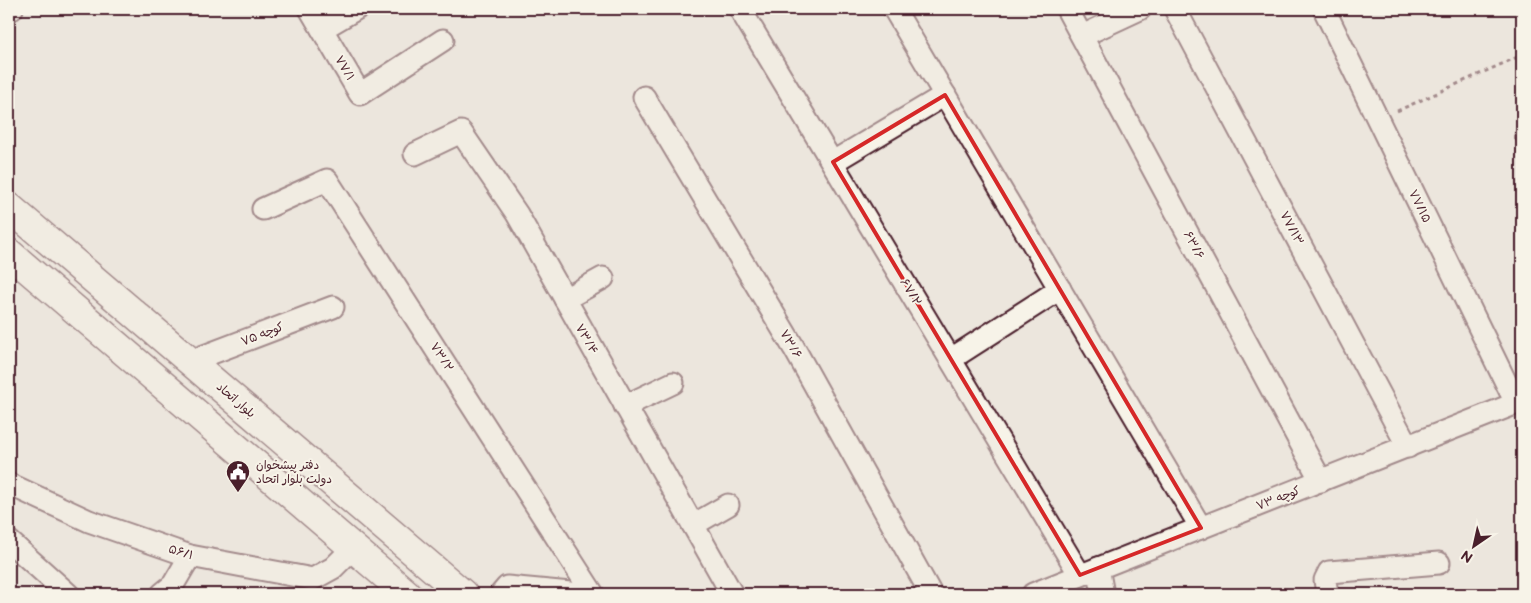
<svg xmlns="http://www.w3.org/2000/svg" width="1531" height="603" font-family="'Balsamiq Sans','Playpen Sans Arabic',sans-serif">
<rect width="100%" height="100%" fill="#ece6dd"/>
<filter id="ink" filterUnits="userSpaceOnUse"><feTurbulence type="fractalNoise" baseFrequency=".02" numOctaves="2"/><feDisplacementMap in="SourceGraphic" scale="10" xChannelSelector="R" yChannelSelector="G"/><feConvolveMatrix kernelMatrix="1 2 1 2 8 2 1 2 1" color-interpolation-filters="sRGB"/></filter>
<g filter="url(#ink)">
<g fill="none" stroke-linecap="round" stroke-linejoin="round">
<g stroke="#4a1f2b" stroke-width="15">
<polyline id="lane" points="1521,136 1522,135"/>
</g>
<g stroke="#4a1f2b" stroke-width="25">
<g id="street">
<polyline points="9,9 12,9"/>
<polyline points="310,9 360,94 443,40"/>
<polyline points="740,9 1080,575"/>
<polyline points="894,9 1201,528"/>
<polyline points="1067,9 1321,481"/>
<polyline points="1175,9 1408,447"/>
<polyline points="1324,9 1516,403"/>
<polyline points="322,29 356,9"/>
<polyline points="1082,36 1140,9"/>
<polyline points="644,97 794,348 931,594"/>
<polyline points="415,154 461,132 517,214 732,594"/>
<polyline points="833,162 945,95"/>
<polyline points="263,209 327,180 593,594"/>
<polyline points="565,299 603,278"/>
<polyline points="951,359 1060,289"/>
<polyline points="191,361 333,307"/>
<polyline points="625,406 673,383"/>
<polyline points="9,484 89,521 190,556 313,579 333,568 353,548"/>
<polyline points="693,525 728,505"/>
<polyline points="9,541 68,594"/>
<polyline points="1098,568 1103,594"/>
<polyline points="162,594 173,585 190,556"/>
<polyline points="501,594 507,587 581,594"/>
<polyline points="1033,594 1522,401"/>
<polyline points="1327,594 1325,580 1329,572 1439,563"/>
</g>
</g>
<g stroke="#4a1f2b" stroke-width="31">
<g id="secondary">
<polyline points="9,207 463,594"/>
<polyline points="9,253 407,594"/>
</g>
</g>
<polyline stroke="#4a1f2b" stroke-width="3" stroke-dasharray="4 4" stroke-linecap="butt" points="1397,111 1522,55"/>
<use href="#lane" stroke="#f7f3e8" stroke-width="11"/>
<use href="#street" stroke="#f7f3e8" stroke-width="21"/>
<use href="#secondary" stroke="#f7f3e8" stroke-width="28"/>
</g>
</g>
<path d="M0 0H1531V603H0ZM945 95 1201 528 1080 575 833 162Z" fill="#ece6dd" fill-opacity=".55" fill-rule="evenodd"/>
<path fill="none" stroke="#d62828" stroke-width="4" stroke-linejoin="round" d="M945 95 1201 528 1080 575 833 162Z"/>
<defs>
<g id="civic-pin" transform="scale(1.25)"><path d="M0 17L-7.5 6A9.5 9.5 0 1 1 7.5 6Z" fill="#4a1f2b" stroke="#f7f3e8"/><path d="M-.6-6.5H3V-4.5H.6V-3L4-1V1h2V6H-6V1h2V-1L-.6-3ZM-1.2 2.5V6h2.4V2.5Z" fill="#fff"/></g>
</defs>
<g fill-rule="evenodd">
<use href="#civic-pin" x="238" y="472"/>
</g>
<g text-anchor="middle" stroke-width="4" stroke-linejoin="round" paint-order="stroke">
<g font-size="12" fill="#4a1f2b" stroke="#f7f3e8">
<text transform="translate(345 68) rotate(60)" y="4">۷۷/۱</text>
<text transform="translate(1420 206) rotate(64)" y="4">۷۷/۱۵</text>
<text transform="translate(1292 228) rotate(62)" y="4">۷۷/۱۳</text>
<text transform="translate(1194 245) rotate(62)" y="4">۶۳/۶</text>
<text transform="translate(911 292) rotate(59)" y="4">۶۷/۲</text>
<text transform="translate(262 334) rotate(-21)" y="4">کوچه ۷۵</text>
<text transform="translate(587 339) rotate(60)" y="4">۷۳/۴</text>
<text transform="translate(791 344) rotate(60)" y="4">۷۳/۶</text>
<text transform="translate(442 357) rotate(57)" y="4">۷۳/۲</text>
<text transform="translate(236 400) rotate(41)" y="4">بلوار اتحاد</text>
<text transform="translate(1278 498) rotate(-21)" y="4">کوچه ۷۳</text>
<text transform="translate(181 552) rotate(17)" y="4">۵۶/۱</text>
</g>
<g font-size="12" fill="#4a1f2b" stroke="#f7f3e8" text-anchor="start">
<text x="256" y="469">دفتر پیشخوان<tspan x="256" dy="14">دولت بلوار اتحاد</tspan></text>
</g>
</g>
<rect width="1531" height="603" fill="none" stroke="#f7f3e8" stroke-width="30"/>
<rect x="15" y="15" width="1501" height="573" fill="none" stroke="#4a1f2b" stroke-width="2" filter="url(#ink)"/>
<g transform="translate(1474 546) rotate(214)" stroke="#f7f3e8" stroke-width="4" paint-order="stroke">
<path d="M0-4L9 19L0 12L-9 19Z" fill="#4a1f2b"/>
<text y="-8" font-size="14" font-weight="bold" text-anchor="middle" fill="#4a1f2b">N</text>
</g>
</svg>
